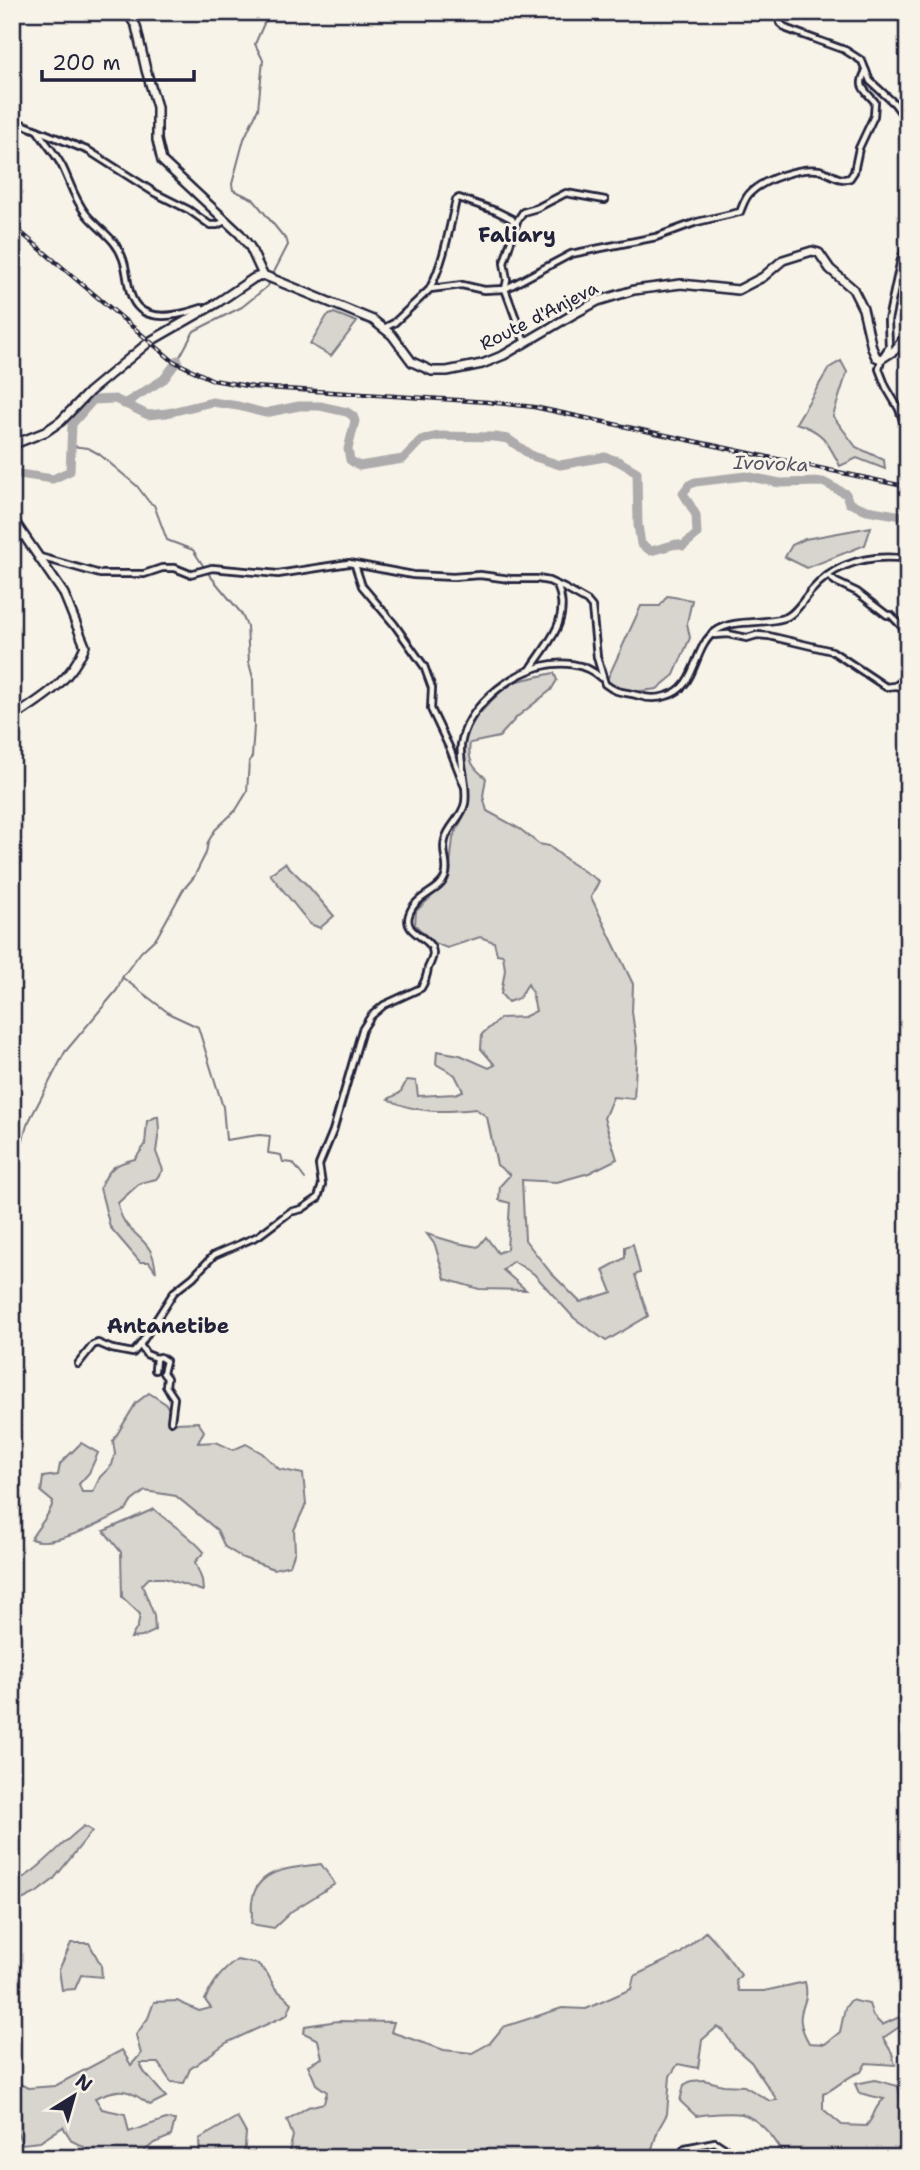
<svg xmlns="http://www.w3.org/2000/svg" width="920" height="2170" font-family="'Shantell Sans',sans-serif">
<rect width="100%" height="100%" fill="#f7f3e8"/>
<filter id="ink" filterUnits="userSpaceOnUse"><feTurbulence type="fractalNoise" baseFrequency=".0143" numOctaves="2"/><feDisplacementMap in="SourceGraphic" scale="14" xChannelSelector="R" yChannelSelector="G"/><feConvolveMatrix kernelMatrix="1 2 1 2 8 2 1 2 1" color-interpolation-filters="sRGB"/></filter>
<g filter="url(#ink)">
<g fill="#d8d5cf" stroke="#7d7c85" stroke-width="2">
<polygon points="334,313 357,322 331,356 310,344 327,316"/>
<path d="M841 361 847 372 833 416 856 447 884 460 885 469 857 458 840 466C827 441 824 432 796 423L829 368Z"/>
<polygon points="871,527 865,545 807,568 785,557 792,545 805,539"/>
<polygon points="667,596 692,600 687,623 690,638 674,675 657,689 633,692 620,690 606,682 641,606 660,606"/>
<path d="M554 673 557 680 551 690 517 717 499 737 470 743C467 760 473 768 486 778L483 796 487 811 520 829 539 844 549 846 571 863 599 881 591 897 633 984 632 1012 637 1048 634 1099 613 1097 604 1118 617 1159 589 1173 557 1182 522 1180 525 1240 551 1273 580 1302 612 1292 603 1270 625 1258V1247L633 1244 640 1273 635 1275 648 1316 606 1341 574 1318 534 1274 513 1261 503 1270 526 1290 479 1289 445 1279 435 1245 427 1234 457 1243 478 1247 486 1237 498 1253 507 1249 510 1203 499 1200 500 1186 510 1175 497 1165 487 1117 476 1109C446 1112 415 1114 388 1099L400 1093 407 1080 416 1081 418 1096 455 1094 463 1091 455 1075 436 1064 437 1051 460 1055 489 1068 495 1065 481 1049 482 1034 501 1018 524 1017 536 1011 532 992 528 984 519 998 508 1002 501 994 505 970 503 955 497 954 494 942 480 937 447 948 434 943 415 925 416 911 444 885 449 876 453 838 467 809V784L455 752 475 718 500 692 517 681Z"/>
<polygon points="285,863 309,887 334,916 320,928 310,924 270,874"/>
<path d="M158 1116 159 1130 156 1152 163 1170 156 1179 140 1183 118 1203C121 1229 139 1232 150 1250 154 1256 155 1264 156 1272L149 1262H140L110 1227 100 1188C109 1168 114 1164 135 1159L145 1145 147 1121Z"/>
<path d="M149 1393 166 1404 176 1423 198 1422 204 1431 198 1443 216 1442 233 1450 246 1444 262 1453 279 1469 303 1474 306 1504 294 1530 295 1551 290 1565 274 1569 243 1558 225 1547 217 1530 176 1496 145 1491 132 1501 126 1510C105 1521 53 1549 31 1539 38 1526 50 1516 53 1502L41 1492 43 1477 58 1475 60 1464 81 1443 98 1453 89 1473 79 1484 82 1492H93L100 1477 112 1465 115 1454 113 1441 136 1403Z"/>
<path d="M154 1509C172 1526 188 1533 204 1552L195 1562 202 1580 203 1591 164 1578H149L142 1585 154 1615 155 1631 142 1637 131 1638 138 1626 140 1614 122 1597 121 1552 104 1531Z"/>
<path d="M84 1826 92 1831 53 1880 36 1893 12 1905V1878L19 1880C43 1867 61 1843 84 1826Z"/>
<path d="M321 1864 335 1884 292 1911 274 1928 251 1924C253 1916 251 1909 252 1902 256 1867 294 1868 321 1864Z"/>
<path d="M706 1931 718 1944 741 1975 736 1981 739 1991H764L805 1982C812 2009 789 2008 809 2043L825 2044 840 2032 845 2008 851 2000 869 2004 873 2016 882 2025 908 2013V2021L883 2038 892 2053 895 2065 866 2063 861 2072C846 2076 837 2088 823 2094V2109L842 2125 866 2126C876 2116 872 2109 884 2099L859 2093 855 2084 875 2080 898 2086 908 2135V2158H785C778 2141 760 2119 742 2114 732 2112 706 2114 696 2116L680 2101 684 2085 691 2081 704 2080 723 2085 744 2086 770 2101 777 2100 751 2062 735 2048 723 2030 717 2027 702 2040 698 2068 678 2064 670 2076 667 2114 658 2130 649 2158H608L598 2147 585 2158H272L289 2152 293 2136 287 2120 308 2107 324 2103 327 2092 316 2084 308 2065 322 2058 318 2040 304 2033 305 2026 338 2021 394 2022 391 2032 444 2050 472 2053 490 2043 503 2027 562 2008 586 2009 631 1989 634 1976 680 1954Z"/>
<polygon points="71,1943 89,1943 101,1965 102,1977 81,1975 75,1989 62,1990 59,1970"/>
<path d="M237 1960 258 1964 267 1973 275 1988 292 2003 287 2015 226 2043 190 2069 184 2083 171 2082 158 2063H140L144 2072 166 2097 150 2105C126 2088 122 2087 95 2098L102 2109 125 2114 129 2132 166 2119 175 2120 171 2136 154 2143 142 2153 143 2158H92L86 2148 72 2141 63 2127 40 2142 22 2144 15 2126 12 2080 28 2088 55 2086 122 2050 131 2065 141 2054 136 2035 148 2018 154 2002 177 2001 199 2011 211 2008 205 2000C213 1982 222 1971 237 1960Z"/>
<polygon points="237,2117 246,2133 244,2158 200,2158 199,2139"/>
</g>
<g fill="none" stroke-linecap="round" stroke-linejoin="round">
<g stroke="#76747f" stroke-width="2">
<polyline points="269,12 255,44 263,60 258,109 244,139 232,184 233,190 253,199 287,241 288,245 272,276"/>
<polyline points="178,360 194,331 242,307 268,286 270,281"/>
<polyline points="71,446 88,448 99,454 137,486 149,502 154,505 167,540 193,550 204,567"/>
<polyline points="123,978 170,1014 198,1027 223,1107 226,1140 259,1135 270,1136 268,1153 281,1155 283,1162 293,1163 305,1179"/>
<polyline points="12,1179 27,1125 65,1052 117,990 123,976 141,952 157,937 183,890 194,877 206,853 208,842 215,830 236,810 247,792 249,761 252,757 254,726 253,678 249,663 247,626 241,613 207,572"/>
<polyline points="12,1660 22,1670 23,1676 12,1692"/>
<polyline points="12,1790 16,1795 18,1815 12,1818"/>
</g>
<g stroke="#aeabad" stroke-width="9">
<polyline points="124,404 164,379 178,360"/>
<polyline points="12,473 53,479 70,471 72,424 93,400 115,399 148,415 167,413 212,402 238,406 265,413 299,406 320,406 347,412 353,416 355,421 348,449 350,460 359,466 403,459 421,440 439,436 495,437 508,439 532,456 560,465 605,457 618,461 637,472 638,525 641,544 651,551 676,544 683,546 697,534 696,515 683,493 689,485 695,482 746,476 780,483 823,482 846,494 849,503 867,510 908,517"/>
</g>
<g stroke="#22223b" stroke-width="10">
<g id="street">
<polyline points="778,12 780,23 787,29 845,50 862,61 870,81 894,103 908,122"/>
<polyline points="12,16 15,12"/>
<polyline points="12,120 89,151 155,193 189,210 210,225 217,225 225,221"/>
<path d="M37 130C45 142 55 153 62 166 70 182 74 199 86 214 99 230 116 238 123 259 129 275 126 297 140 309 156 322 184 314 202 308"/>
<polyline points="908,242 901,259 888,320 889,347 881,359 879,369 886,387 899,409 908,435"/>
<path d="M430 288C444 261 449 230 456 200L459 198 496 211 512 219 515 227"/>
<path d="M384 328 394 323 430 289 462 285 484 290 505 289 571 254 656 237 697 222 740 212C743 205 745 197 751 192 765 179 799 167 819 170 830 172 838 182 850 178L854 172 859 148 874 116 875 102C864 89 857 87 866 71"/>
<polyline points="525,343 505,289 507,280 504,263 517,221 523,212 537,208 566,193 605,200"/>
<path d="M40 557 100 574H144L162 568H175L190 574 212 568 278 574 349 563 413 575 453 577 480 575 510 579H538L549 581 564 588 587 601 592 607 597 657 605 684C619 695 625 691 640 696 649 699 656 699 666 696 698 688 692 647 716 631 735 618 763 625 784 618 795 615 803 600 811 591 836 562 871 554 908 559"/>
<polyline points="355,565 362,586 394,624 424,666 432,688 431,709 450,749 464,785"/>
<polyline points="828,576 836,582 857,592 887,615 891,615 908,633"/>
<polyline points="714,635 728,634 747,638 757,635 769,636 832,651 886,687 895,686 908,677"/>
<path d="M530 670C548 642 572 620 557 585"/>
<polyline points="896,686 908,689"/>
<polyline points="156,1358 160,1357 166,1361 163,1373 167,1378 166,1386 174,1398 171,1421"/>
<polyline points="78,1364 93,1345 98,1343 112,1349 133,1353 140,1345"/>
<path d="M155 1370 156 1358 146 1354 140 1345 174 1292 193 1277 214 1255 258 1236 290 1212 302 1209 318 1198 322 1185 319 1165 333 1131 362 1030 371 1016 384 1005 421 988C425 982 427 975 428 968 430 964 433 957 433 953 432 936 403 935 409 915 415 895 440 892 445 877 450 865 441 853 445 840 448 826 462 818 465 803 468 783 459 764 461 745 466 708 508 675 542 666 562 661 586 663 601 678"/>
<polyline points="678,2158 685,2148 715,2142 729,2151 732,2158"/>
</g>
</g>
<g stroke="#22223b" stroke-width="12">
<g id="secondary">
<polyline points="127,12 136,26 146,70 157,107 157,140 162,161 240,234 250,247 263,275 373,320 392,335 412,362 432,371 447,371 482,364 504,355 572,315 598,301 634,290 681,284 738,290 763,277 783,260 812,251 819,253 830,269 853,289 863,309 872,348 876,357 881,359 895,350 908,333"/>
<polyline points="12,445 45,432 61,421 89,392 149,342 217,303 254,278 263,275"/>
<path d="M12 518 64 594 85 646C70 682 44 697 12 718"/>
</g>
</g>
<use href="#street" stroke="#f7f3e8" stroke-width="4.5"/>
<use href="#secondary" stroke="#f7f3e8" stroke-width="7"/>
<g stroke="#22223b" stroke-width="4.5">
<polyline id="rail" points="12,225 173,361 213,380 253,387 488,402 534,407 908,487"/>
</g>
<use href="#rail" stroke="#f7f3e8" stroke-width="2" stroke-dasharray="5" stroke-linecap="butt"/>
</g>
</g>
<g text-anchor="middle" stroke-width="6" stroke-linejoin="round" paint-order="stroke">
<g font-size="18" fill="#22223b" stroke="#f7f3e8">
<text transform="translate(539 316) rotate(-27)" y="6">Route d'Anjeva</text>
</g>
<g font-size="19" font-style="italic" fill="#535263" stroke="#f7f3e8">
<text transform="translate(771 463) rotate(2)" y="7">Ivovoka</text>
</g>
<g font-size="21" font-weight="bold" fill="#22223b" stroke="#f7f3e8">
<text x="517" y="242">Faliary</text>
<text x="168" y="1333">Antanetibe</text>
</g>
</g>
<rect width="920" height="2170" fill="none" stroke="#f7f3e8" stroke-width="42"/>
<rect x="21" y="21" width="878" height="2128" fill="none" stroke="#22223b" stroke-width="2.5" filter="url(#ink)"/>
<g transform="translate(74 2096) rotate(37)" stroke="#f7f3e8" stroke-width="5" paint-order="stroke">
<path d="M0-5L12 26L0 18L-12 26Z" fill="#22223b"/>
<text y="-10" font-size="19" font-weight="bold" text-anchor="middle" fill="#22223b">N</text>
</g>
<path d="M42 70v10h152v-10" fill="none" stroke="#22223b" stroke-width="3.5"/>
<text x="52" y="70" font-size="21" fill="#22223b" stroke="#f7f3e8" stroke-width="5" paint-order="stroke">200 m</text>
</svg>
